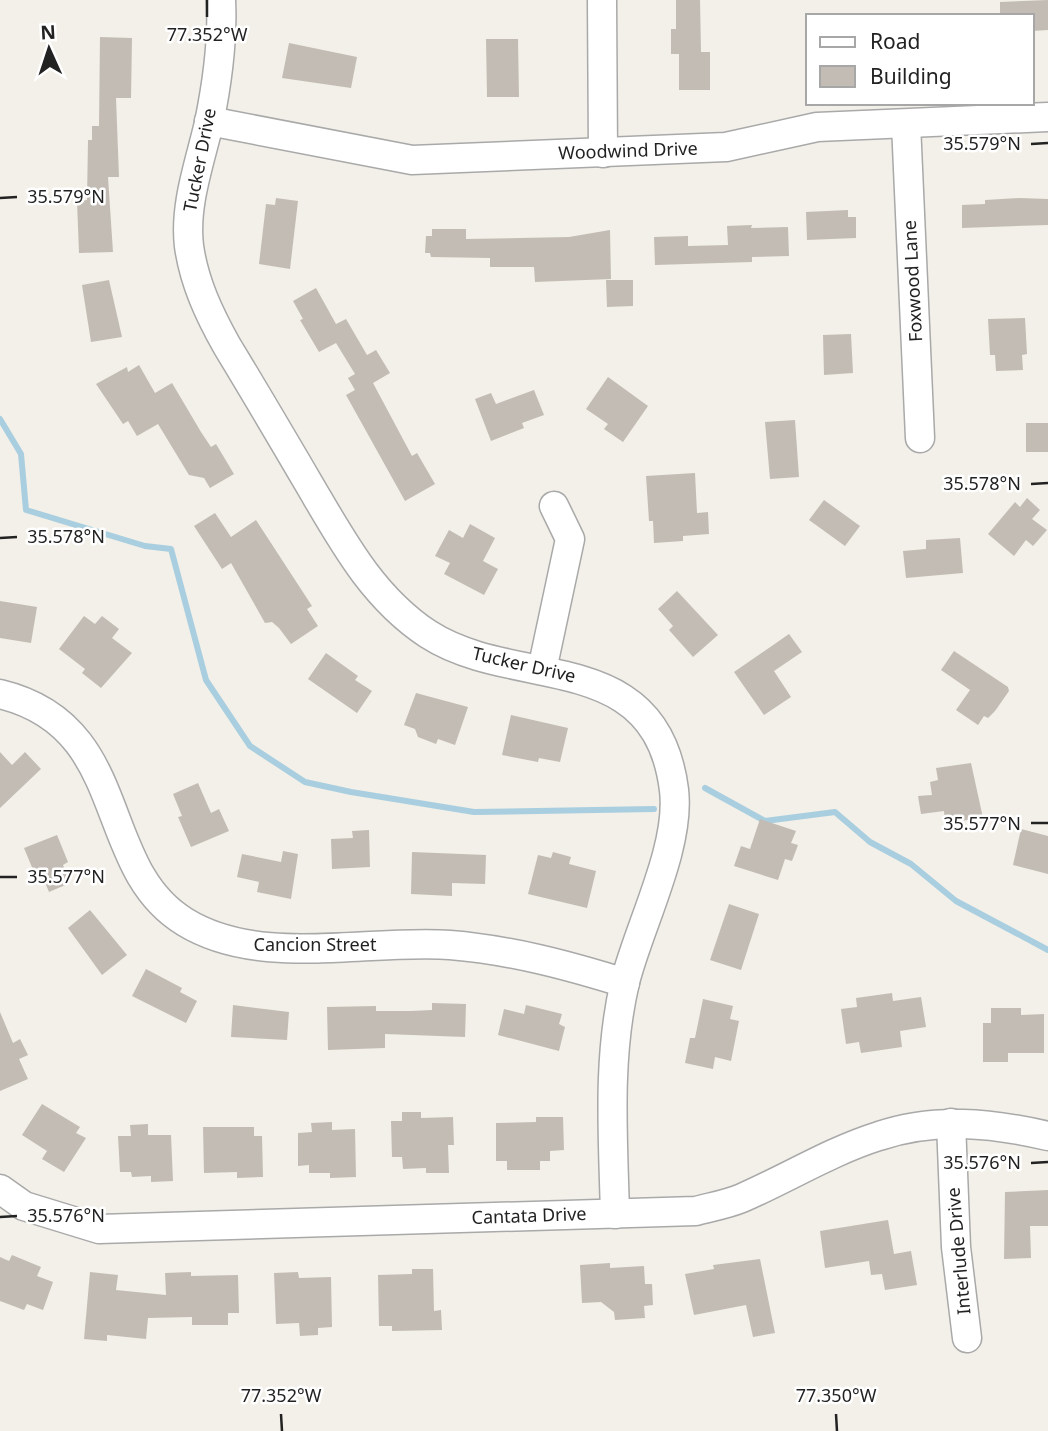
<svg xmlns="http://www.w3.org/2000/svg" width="1048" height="1431" font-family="'Noto Sans',sans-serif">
<rect width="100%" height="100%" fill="#f2f0e8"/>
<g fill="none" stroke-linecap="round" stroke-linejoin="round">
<g stroke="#a9cedf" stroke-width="6">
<polyline points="0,419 21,454 26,510 145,546 171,549 206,680 250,746 305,782 351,792 474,812 654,809"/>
<polyline points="705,788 765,821 835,812 870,842 911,864 956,901 1048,950"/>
</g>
</g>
<g fill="#c3bcb4">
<polygon points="676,0 700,0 701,52 710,52 710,90 679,90 679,54 671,54 671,29 676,29"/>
<polygon points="1048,0 1048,30 1032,31 1032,16 1000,16 1000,2"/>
<polygon points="100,37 132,38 131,98 116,98 119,177 108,177 113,252 79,253 77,201 87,200 88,140 92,140 92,126 99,126"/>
<polygon points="486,39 518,39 519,97 487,97"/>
<polygon points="289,43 357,57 351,88 282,78"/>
<polygon points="276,198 298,201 290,269 259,264 266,204 275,205"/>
<polygon points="1019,198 1048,199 1048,225 962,228 962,205 985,204 985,200"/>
<polygon points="848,210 848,217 856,217 856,238 807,240 806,212"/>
<polygon points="752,225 751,228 788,227 789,256 752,257 752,262 655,265 654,237 688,236 688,246 728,245 727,226"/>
<polygon points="432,229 466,229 466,239 569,237 610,230 611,279 535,282 534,267 490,267 490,258 431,257 430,253 425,253 426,236 432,236"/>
<polygon points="109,280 122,337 91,342 82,285"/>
<polygon points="606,280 633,280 633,306 607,307"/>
<polygon points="316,288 336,324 346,319 367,355 376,350 390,373 373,383 412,456 417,453 435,484 405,501 346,395 355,390 348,378 355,374 336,343 319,352 300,320 303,319 293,301"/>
<polygon points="1025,318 1027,354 1022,355 1023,370 996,371 995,355 990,355 988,319"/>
<polygon points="851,334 853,373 824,375 823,335"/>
<polygon points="139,365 155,393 172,383 201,432 211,447 216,444 234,474 210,488 204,478 189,475 158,424 137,436 128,421 123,424 96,384 127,367 128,372"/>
<polygon points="608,377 648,406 623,442 604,429 608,424 586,409"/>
<polygon points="534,390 544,415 522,423 524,428 491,441 475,399 491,393 496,404"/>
<polygon points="795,420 799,477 770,479 765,422"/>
<rect x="1026" y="423" width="22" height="29"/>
<polygon points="695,473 697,513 708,512 709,534 683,536 683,541 654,543 653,521 649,521 646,476"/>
<polygon points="1027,498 1040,510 1032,519 1047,530 1033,546 1026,540 1014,556 988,534 1015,502 1020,507"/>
<polygon points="824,500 860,526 845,546 809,520"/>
<polygon points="215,513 231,537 256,520 312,606 307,609 318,626 291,644 279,628 272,622 265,623 231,563 222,569 194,526"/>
<polygon points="470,524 495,538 483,561 498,569 484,595 444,574 450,563 435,556 449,530 463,538"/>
<polygon points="960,538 963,573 906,578 903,551 926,549 926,540"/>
<polygon points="677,591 718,635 693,657 669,630 673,626 658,609"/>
<polygon points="0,601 37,607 31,643 0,638"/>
<polygon points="84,616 95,624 102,616 119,629 112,638 132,653 101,688 82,673 85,669 59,649"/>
<polygon points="789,634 802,652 774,671 791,697 764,715 734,672"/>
<polygon points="954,651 1008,687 1009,691 995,711 988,718 984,716 978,725 956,710 970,690 941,670"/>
<polygon points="326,653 358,676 355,680 372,691 357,713 308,679"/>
<polygon points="416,693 468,707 455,745 438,739 436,744 418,737 415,729 404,725"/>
<polygon points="511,715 568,728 560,762 539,758 538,762 502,755"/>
<polygon points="0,752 12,765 25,752 41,769 0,808"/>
<polygon points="971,763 983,818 945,823 944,811 921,814 918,796 932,795 930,782 938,780 936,768"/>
<polygon points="198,783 211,813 219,809 229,831 191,847 178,817 182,816 173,794"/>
<polygon points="760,819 796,831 791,843 798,845 792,861 785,859 778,880 734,866 741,846 750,849"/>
<polygon points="1021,829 1048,836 1048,874 1013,865"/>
<polygon points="369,830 370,867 332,869 331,839 353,838 352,831"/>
<polygon points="57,835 68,862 63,865 70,883 49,892 42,875 36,877 24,848"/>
<polygon points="283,851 298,854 291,899 257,892 259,882 237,877 242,854 281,862"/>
<polygon points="412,852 486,855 485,884 452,883 452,896 411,894"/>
<polygon points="553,852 571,857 569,864 596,871 587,908 528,894 538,855 551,858"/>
<polygon points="729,904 759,914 741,970 710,960"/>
<polygon points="90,910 127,955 102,975 68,928"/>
<polygon points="146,969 182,988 180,992 197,1001 186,1023 132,996"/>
<polygon points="892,993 893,1001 921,997 926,1027 900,1031 902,1047 861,1053 859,1042 846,1044 841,1009 857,1007 856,998"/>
<polygon points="703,999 733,1006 730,1019 739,1021 731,1061 715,1057 713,1069 685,1063 690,1038 695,1038"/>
<polygon points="432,1003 466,1004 465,1037 385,1034 385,1048 328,1050 327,1007 376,1006 376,1011 411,1011 432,1010"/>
<polygon points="233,1005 289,1012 287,1040 231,1037"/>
<polygon points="526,1005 562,1014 559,1024 565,1027 559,1051 498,1035 504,1009 524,1014"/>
<polygon points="991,1008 1021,1008 1021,1015 1044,1014 1044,1053 1008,1053 1008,1062 983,1062 983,1023 991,1023"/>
<polygon points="0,1012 13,1043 20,1039 28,1055 19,1059 28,1079 0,1091"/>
<polygon points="42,1104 80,1127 76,1133 86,1138 64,1172 42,1159 47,1151 22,1135"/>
<polygon points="402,1112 421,1112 421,1118 453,1117 454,1145 448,1145 449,1173 426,1173 426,1168 403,1169 402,1157 392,1157 391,1121 402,1121"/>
<polygon points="536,1117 563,1117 564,1150 550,1151 550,1161 540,1161 540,1170 507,1170 507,1161 496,1161 496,1123 536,1122"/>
<polygon points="332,1122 332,1130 355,1129 356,1177 330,1178 330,1173 309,1173 309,1165 298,1166 298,1133 312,1132 311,1123"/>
<polygon points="148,1124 148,1135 171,1135 173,1181 151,1182 151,1176 132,1177 131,1172 120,1172 118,1136 131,1136 130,1125"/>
<polygon points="203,1127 254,1127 254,1136 262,1136 263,1177 237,1178 237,1172 204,1173"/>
<polygon points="1048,1190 1048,1226 1030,1226 1031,1258 1004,1259 1005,1192"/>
<polygon points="888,1220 894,1254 911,1251 917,1285 885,1290 882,1274 871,1275 869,1261 825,1268 820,1231"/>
<polygon points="12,1255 41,1267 37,1276 53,1282 43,1310 27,1304 24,1310 0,1301 0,1257 9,1261"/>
<polygon points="760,1259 775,1333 753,1337 746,1305 694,1315 685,1274 714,1269 713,1265"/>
<polygon points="610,1263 610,1268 644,1266 645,1284 652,1284 653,1305 644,1306 645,1318 615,1320 614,1312 601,1302 582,1303 580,1265"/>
<polygon points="412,1269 433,1269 434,1311 441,1310 442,1330 392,1331 392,1326 379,1326 378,1275 412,1274"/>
<polygon points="90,1272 118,1275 116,1290 166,1295 165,1273 191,1272 191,1276 238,1275 239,1313 228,1313 228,1325 192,1325 192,1317 148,1318 146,1339 107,1335 107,1341 84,1339"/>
<polygon points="298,1272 299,1278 331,1277 332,1327 318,1328 318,1335 300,1336 299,1323 276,1324 274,1273"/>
</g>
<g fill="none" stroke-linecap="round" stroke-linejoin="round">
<g stroke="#a9a9a9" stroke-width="31">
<g id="minor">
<path d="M221 0C223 40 217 84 209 123 200 162 184 205 189 246 194 282 209 314 227 346 255 392 282 438 309 484 342 540 372 597 428 634 516 691 656 645 674 790 681 847 639 926 625 982 607 1058 613 1136 615 1214"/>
<polyline points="602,0 603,153"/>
<polyline points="209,121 412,160 726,147 817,127 1048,117"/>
<polyline points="906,124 920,438"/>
<polyline points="542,670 570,539 554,506"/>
<path d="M0 694C133 726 94 867 185 922 260 968 365 939 450 945 511 950 567 965 625 983"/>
<polyline points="951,1123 956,1247 967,1338"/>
<path d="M0 1189 24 1206 99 1229 696 1211C711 1207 728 1204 742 1198 788 1178 831 1151 879 1136 934 1117 992 1123 1048 1136"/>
</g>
</g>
<use href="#minor" stroke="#fff" stroke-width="28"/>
</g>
<path fill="none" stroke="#222" stroke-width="2.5" d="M207 0V17M1031 144 1048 143M0 198 17 197M1031 484 1048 483M0 538 17 537M1031 823H1048M0 877H17M1031 1163 1048 1162M0 1217 17 1216M281 1414 282 1431M836 1414 837 1431"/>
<g text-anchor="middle" stroke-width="5" stroke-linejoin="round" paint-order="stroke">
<g font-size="18" fill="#222" stroke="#fff">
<text transform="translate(628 151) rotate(-2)" y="6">Woodwind Drive</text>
<text transform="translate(200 160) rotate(-79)" y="6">Tucker Drive</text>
<text transform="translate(913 281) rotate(-93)" y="6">Foxwood Lane</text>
<text transform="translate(524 665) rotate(13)" y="6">Tucker Drive</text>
<text x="315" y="951">Cancion Street</text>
<text transform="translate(529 1216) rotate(-2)" y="6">Cantata Drive</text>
<text transform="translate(959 1251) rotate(-95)" y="6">Interlude Drive</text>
</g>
</g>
<g font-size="18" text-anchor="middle" fill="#222" stroke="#fff" stroke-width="5" stroke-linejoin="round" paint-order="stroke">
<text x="207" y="41">77.352°W</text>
<text x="982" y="150">35.579°N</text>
<text x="66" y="203">35.579°N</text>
<text x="982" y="490">35.578°N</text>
<text x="66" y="543">35.578°N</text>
<text x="982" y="830">35.577°N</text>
<text x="66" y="883">35.577°N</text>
<text x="982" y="1169">35.576°N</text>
<text x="66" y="1222">35.576°N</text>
<text x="281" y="1402">77.352°W</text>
<text x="836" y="1402">77.350°W</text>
</g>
<rect x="806" y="14" width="228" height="91" fill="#ffffff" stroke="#a7a7a7" stroke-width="2"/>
<rect x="820" y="37" width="35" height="10" fill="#ffffff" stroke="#a7a7a7" stroke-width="2"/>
<text x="870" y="49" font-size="21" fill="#222222">Road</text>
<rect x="820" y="66" width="35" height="21" fill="#c3bcb4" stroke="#a7a7a7" stroke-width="2"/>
<text x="870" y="84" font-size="21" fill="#222222">Building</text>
<g transform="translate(49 49) rotate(357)" stroke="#ffffff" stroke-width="5" paint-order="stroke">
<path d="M0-5L12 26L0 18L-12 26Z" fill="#222222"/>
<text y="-10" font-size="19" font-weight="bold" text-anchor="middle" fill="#222222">N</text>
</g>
</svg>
